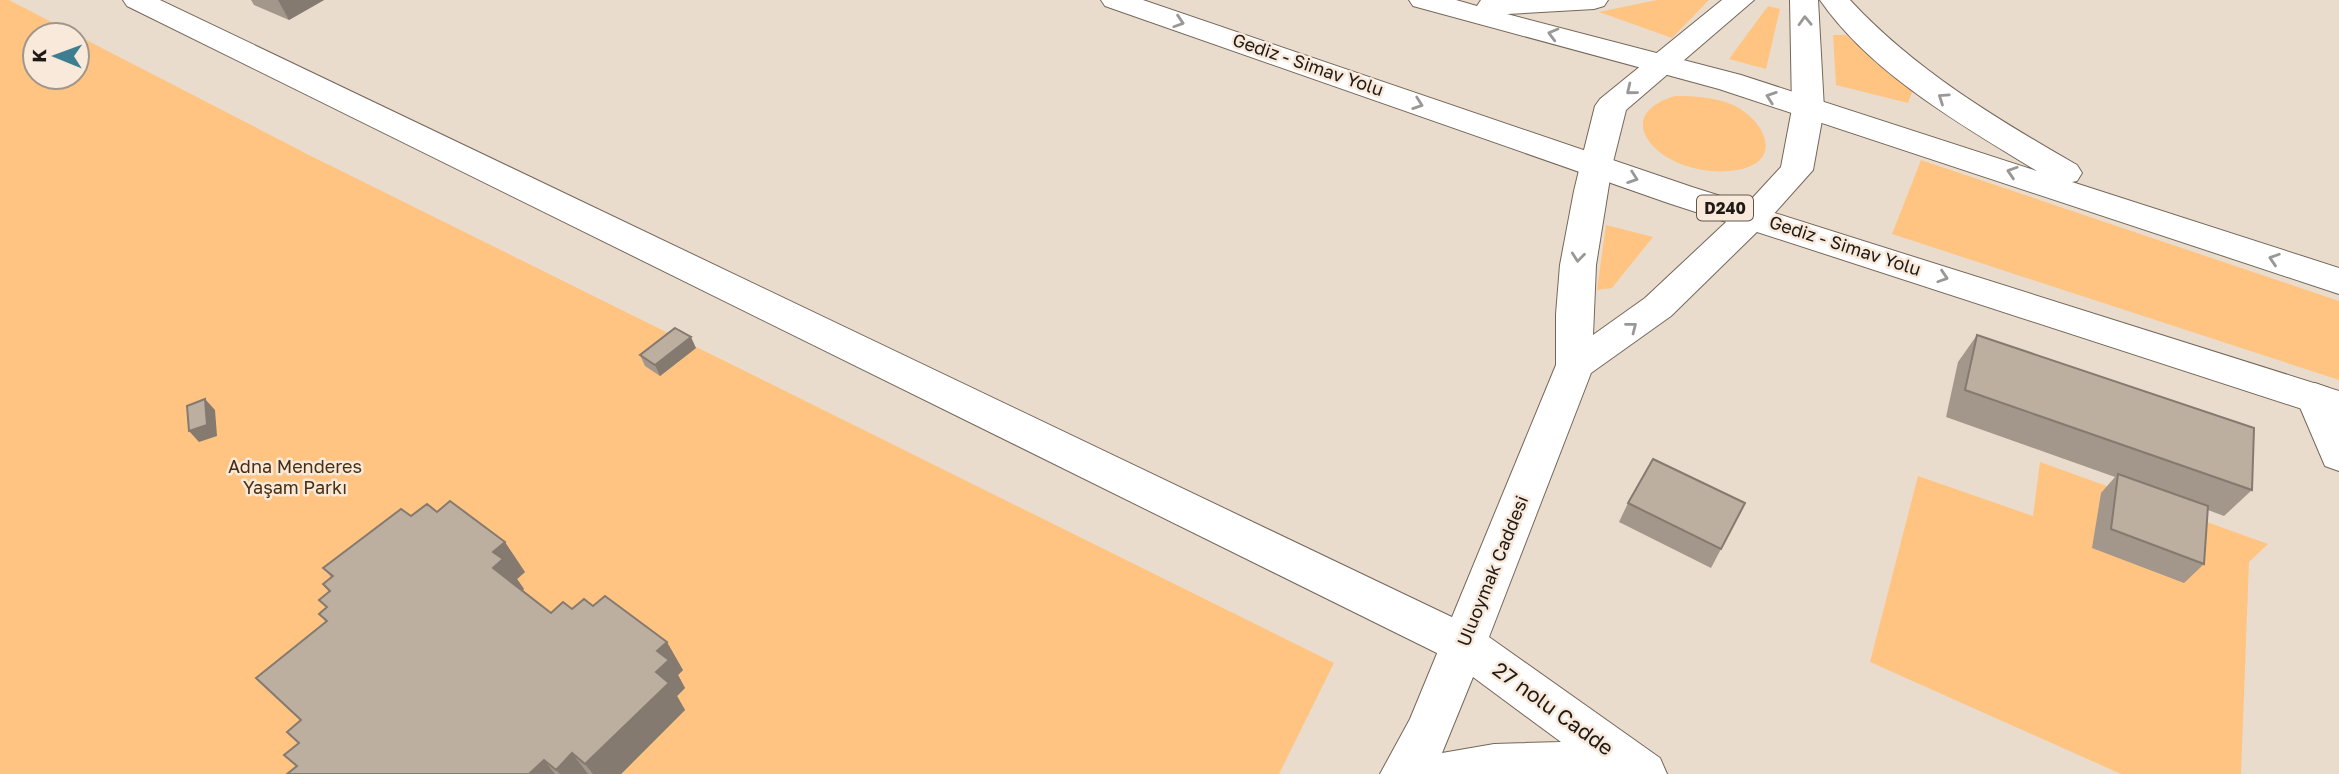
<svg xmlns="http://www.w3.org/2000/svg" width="2339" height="774" font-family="'Golos Text',sans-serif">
<rect width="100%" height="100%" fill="#eadccd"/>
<g fill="#ffc482" fill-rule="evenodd">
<path d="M0 0H9L309 155 1334 663 1279 774H0ZM35 35H77V77H35Z"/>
<polygon points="1657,0 1709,0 1672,38 1599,12"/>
<polygon points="1768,6 1780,9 1766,69 1729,59"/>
<polygon points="1833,35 1846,35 1913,90 1908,103 1836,85"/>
<path d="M1675 96C1695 96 1714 97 1733 105 1765 120 1785 162 1737 170 1718 173 1701 171 1683 165 1643 150 1621 112 1675 96Z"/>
<polygon points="1921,160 2339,301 2339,380 1892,234"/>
<polygon points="1606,225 1653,237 1612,288 1597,290"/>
<polygon points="2040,462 2268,544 2249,562 2241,774 2121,774 1870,662 1918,476 2033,516"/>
</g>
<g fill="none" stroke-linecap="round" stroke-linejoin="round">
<g stroke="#74675a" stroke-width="2">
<g id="minor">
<polygon points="123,0 160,0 1479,630 1486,644 1479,658 1463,664 1447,658 127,6"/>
<polygon points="2315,383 2329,388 2339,409 2339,471 2325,466 2296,398 2301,388"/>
</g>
</g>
<g stroke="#74675a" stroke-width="2">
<path id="tertiary" d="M1596 155 1608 159 1612 166 1596 265 1593 335 1645 298 1740 209 1752 206 1764 209 1769 217 1764 225 1671 316 1591 373 1489 637 1660 758 1667 774H1380L1410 719 1556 365V314L1560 265 1574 191 1580 166 1584 159ZM1473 677 1561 742 1494 744 1442 753Z"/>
</g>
<g stroke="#74675a" stroke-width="2">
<g id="secondary">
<polygon points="1722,0 1754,0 1626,110 1612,166 1608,173 1596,177 1584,173 1580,166 1595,106 1600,99"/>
<polygon points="1790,0 1818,0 1824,109 1813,170 1764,225 1752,228 1740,225 1735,217 1781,167 1792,109"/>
</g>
</g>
<g stroke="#74675a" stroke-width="2">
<g id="trunk">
<polygon points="1101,0 1143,0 1692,187 2339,391 2339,421 1668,203 1105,6"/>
<path d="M1409 0H1456L1477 6 1481 0H1608L1604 6 1594 9 1507 14 1741 75 2037 171C1963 126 1870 73 1820 0H1850C1915 70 1995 118 2077 165L2082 173 2077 181 2072 182 2339 268V294L1719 89 1413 6Z"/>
</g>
</g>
<use href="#minor" fill="#fff" fill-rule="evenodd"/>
<use href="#tertiary" fill="#fff" fill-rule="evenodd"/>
<use href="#secondary" fill="#fff" fill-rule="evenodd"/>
<use href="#trunk" fill="#fff" fill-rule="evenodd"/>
</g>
<g fill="#a3968a">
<polygon points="251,0 324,0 289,20 254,5"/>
<polygon points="1977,335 2252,490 2224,516 2208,510 2204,564 2184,583 2092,548 2101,493 2115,477 1946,417 1958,362"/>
<polygon points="696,348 660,376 645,366 640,355"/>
<polygon points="1628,503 1721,549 1711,568 1619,522"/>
<polygon points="437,512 525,572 517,579 524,589 522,590 551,613 572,609 683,670 678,675 685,688 677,696 685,710 621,774 287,774 297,766 301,720 326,622 319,614 327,608 319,600 330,592 323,584 331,577 323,568 411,516"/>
</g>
<g fill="#847a70">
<polygon points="278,0 324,0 289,20"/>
<polygon points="691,337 696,348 660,376 655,365"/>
<polygon points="205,399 215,410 217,436 199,442 189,431"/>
<polygon points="505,542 525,572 517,579 524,589 514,598 493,568 493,552"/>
<polygon points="667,642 683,670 678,675 685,688 677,696 685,710 621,774 593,774 585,764 656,672 657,651"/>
<polygon points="572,753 588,774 560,774 556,770"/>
<polygon points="544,760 555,774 529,774"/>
</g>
<g fill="#bdafa0" stroke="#847a70" stroke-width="2">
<polygon points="675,328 691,337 655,365 640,355"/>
<polygon points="1977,335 2254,428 2252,490 1965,390"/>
<polygon points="205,399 207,425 189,431 187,406"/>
<polygon points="1653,459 1745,503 1721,549 1628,503"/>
<polygon points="2118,474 2208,506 2204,564 2111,529"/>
<polygon points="450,501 505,542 493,552 503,559 493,568 551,613 563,602 572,609 584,599 593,606 605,596 667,642 657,651 669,660 656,672 669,683 585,764 572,753 556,770 544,760 529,774 287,774 297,766 284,755 299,743 287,732 301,720 256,678 327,621 319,614 327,607 319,600 330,591 323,584 333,576 323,568 401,509 411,516 427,504 437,512"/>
</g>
<defs><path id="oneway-chevron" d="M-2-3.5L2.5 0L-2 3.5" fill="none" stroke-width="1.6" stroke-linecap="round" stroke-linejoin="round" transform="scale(1.75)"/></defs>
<g stroke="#9a9896">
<use href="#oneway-chevron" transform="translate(1805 21) rotate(-92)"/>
<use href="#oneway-chevron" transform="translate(1179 22) rotate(18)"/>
<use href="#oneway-chevron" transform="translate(1553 34) rotate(-165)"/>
<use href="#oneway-chevron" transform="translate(1631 90) rotate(141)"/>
<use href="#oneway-chevron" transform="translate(1771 97) rotate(-161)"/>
<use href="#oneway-chevron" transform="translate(1943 98) rotate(-146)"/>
<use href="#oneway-chevron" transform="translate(1418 104) rotate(19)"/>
<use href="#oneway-chevron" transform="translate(2012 172) rotate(-162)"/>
<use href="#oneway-chevron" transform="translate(1633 178) rotate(19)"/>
<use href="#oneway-chevron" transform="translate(1578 257) rotate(96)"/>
<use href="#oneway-chevron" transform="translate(2274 259) rotate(-162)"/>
<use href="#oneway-chevron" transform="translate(1943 277) rotate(18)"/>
<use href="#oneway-chevron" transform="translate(1632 327) rotate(-38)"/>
</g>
<g text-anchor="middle" stroke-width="5" stroke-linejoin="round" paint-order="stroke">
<rect fill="#f8e9da" stroke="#605850" stroke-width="2" x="1697" y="195.5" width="56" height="25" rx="5"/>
<g font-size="16" font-weight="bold" fill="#1f1a15">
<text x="1725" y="214">D240</text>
</g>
<g font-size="18" fill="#1f1a15" stroke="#f8e9da">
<text transform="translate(1308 65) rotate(19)" y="6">Gediz - Simav Yolu</text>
<text transform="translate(1845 246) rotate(18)" y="6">Gediz - Simav Yolu</text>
<text transform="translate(1493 571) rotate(-68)" y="6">Uluoymak Caddesi</text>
</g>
<g font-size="18" fill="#492f0f" stroke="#f8e9da">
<text x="295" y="473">Adna Menderes<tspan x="295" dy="21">Yaşam Parkı</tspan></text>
</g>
<g font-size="21" fill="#1f1a15" stroke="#f8e9da">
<text transform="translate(1553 709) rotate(36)" y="7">27 nolu Cadde</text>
</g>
</g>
<g transform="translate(56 56) rotate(271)"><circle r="33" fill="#f8e9da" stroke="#a1968b" stroke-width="2"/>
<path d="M0-5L12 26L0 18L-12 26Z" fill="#3d7e91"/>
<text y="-10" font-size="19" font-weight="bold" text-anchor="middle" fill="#1f1a15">K</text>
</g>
</svg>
